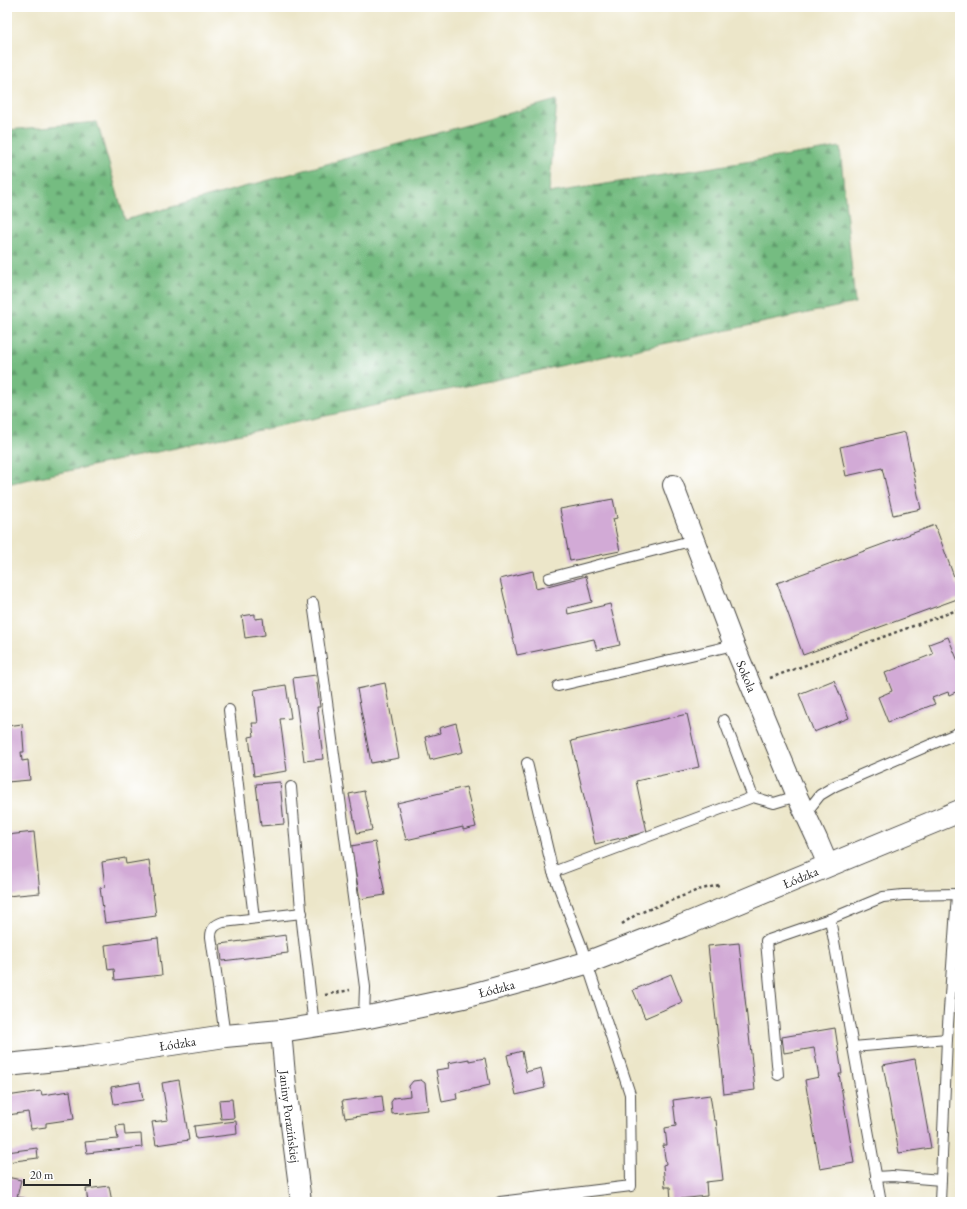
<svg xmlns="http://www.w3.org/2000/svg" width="967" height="1209" font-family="'EB Garamond',serif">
<defs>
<pattern id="forest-firs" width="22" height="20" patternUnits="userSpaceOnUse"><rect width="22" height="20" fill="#74bc81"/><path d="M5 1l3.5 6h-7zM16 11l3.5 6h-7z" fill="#5f996a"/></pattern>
</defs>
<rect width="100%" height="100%" fill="#fff"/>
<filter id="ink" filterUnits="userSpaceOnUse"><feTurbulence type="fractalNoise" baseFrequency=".025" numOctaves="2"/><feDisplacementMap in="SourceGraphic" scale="8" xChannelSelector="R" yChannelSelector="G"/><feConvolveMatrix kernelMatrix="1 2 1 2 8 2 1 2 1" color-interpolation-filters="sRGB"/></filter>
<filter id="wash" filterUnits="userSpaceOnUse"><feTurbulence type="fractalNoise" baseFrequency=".012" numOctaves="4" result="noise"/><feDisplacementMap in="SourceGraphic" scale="16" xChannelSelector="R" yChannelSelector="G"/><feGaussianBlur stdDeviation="0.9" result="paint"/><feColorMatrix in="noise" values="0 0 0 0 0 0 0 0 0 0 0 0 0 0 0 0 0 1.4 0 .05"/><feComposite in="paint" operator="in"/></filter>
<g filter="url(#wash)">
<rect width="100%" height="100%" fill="#ece6c9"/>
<polygon fill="url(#forest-firs)" stroke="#507456" points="557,100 549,193 840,147 855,303 7,484 7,130 97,122 125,220"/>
<g id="blocks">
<g fill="#d2aad6">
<polygon points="905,432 921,509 893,515 882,468 846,476 840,447"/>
<polygon points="613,499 617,518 613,519 620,551 570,561 560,509"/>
<polygon points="935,525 960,593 960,598 803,655 777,583"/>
<polygon points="533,571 536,589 586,576 592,602 567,608 568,614 610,604 620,645 597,650 594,639 517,655 500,579"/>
<polygon points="255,614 255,619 263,618 265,635 245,638 242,616"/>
<polygon points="948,637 958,661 960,660 960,690 949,695 948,692 932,698 935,704 888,722 878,697 892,691 885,673 933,654 929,644"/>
<polygon points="316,675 320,707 317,707 323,759 304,761 293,678"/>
<polygon points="834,680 849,718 814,732 799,694"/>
<polygon points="385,683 399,758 371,763 357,689"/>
<polygon points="286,685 291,718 280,719 287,771 254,776 249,737 254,736 252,723 258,723 254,690"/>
<polygon points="687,714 699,767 636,781 647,832 595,844 571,741"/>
<polygon points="456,723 463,752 430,760 425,737 440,733 439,728"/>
<polygon points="22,724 24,752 21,752 22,761 28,760 30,780 7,782 7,726"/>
<polygon points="280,782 284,824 261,826 256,784"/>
<polygon points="466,787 476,827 463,830 463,827 406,840 397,803"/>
<polygon points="364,791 372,830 357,833 349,794"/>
<polygon points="34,832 40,893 7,896 7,835"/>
<polygon points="375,842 385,895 360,899 351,846"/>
<polygon points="125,858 126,864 149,860 156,916 105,923 100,888 105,887 102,862"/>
<polygon points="286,935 288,953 222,961 220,944"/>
<polygon points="158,938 162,975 115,980 114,969 108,970 105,945"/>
<polygon points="739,943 755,1090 724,1094 708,946"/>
<polygon points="671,974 682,1002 645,1018 633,990"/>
<polygon points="835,1028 842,1074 839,1074 854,1163 820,1169 805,1080 819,1077 814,1048 784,1053 782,1037"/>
<polygon points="522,1051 526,1072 541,1068 545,1088 516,1095 507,1055"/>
<polygon points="485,1058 490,1085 456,1093 457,1099 442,1102 436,1070 449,1068 448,1063 469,1059 469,1061"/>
<polygon points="915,1059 931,1148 899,1153 883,1065"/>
<polygon points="179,1080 189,1140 156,1145 152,1122 168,1120 162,1083"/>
<polygon points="421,1080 425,1083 428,1110 392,1114 391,1102 394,1098 410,1096 409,1086 413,1081"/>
<polygon points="140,1082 143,1100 114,1104 111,1087"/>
<polygon points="41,1091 42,1095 70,1091 74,1119 46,1123 46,1127 31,1129 28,1112 8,1115 9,1122 7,1123 7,1096"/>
<polygon points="710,1095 714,1120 716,1120 723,1180 706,1182 707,1196 671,1200 670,1187 665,1187 663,1165 666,1164 663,1145 667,1145 665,1128 676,1126 673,1100"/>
<polygon points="382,1096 384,1113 345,1118 342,1101"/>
<polygon points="232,1099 234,1118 221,1119 219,1100"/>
<polygon points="236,1121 237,1134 196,1139 194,1126"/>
<polygon points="124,1125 125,1135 141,1134 142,1147 87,1153 85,1142 118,1139 116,1126"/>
<polygon points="37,1148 38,1158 7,1162 7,1152"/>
<polygon points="7,1177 21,1180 17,1197 24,1198 23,1202 7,1202"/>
<polygon points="109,1186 112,1202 88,1202 86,1189"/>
</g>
</g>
</g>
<g filter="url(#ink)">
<use href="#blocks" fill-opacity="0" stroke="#484743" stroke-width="1"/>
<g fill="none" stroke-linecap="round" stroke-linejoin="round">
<g stroke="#484743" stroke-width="12">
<g id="lane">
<polyline points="549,578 694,540"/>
<polyline points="313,603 325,687 365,987 364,1018"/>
<polyline points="558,686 734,645"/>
<polyline points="229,710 254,918"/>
<polyline points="724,720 753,797"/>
<polyline points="291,787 302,922 314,1026"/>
<polyline points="805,814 820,795 835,786 960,732"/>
<polyline points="553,872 753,797 774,803 797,796"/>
<path d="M225 1036 211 937C211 928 215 925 223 922L302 913"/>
<polyline points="853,1047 947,1039"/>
<polyline points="778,1075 766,941 830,919"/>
<polyline points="876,1177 892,1176 941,1180"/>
<polyline points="500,1202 631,1186 630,1094 581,945 553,872 527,763"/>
<polyline points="881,1202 830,919 883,897 903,895 957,894 947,1039 940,1202"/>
</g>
</g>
<g stroke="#484743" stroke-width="22">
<g id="street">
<path id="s1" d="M673 485 734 645 797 796 817 839 828 865"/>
<path id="s2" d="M281 1031 286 1086 301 1202"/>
</g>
</g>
<g stroke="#484743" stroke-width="24">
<g id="secondary">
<path id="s3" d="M7 1065 85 1057 225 1036 281 1031 364 1018 464 997 534 978 586 963 682 926 960 811"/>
</g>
</g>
<g stroke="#484743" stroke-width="2.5" stroke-dasharray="3 3" stroke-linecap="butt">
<polyline points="770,678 960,609"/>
<polyline points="622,924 637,914 698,890 719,885"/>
<polyline points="325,995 350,990"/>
</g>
<use href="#lane" stroke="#fff" stroke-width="10"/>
<use href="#street" stroke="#fff" stroke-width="20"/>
<use href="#secondary" stroke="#fff" stroke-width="22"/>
</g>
</g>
<g text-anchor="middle" stroke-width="4" stroke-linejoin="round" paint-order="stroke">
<g font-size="13" fill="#2b2b2b" stroke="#fff">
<text dy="5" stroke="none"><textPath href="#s1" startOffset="205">Sokola</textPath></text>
<text dy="5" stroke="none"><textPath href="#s3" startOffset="820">Łódzka</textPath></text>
<text dy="5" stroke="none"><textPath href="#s3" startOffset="496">Łódzka</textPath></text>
<text dy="5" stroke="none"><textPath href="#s3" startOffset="172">Łódzka</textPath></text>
<text dy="5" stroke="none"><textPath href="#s2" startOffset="86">Janiny Porazińskiej</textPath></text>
</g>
</g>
<rect width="967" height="1209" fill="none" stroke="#fff" stroke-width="24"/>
<path d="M24 1179v6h66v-6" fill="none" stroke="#2b2b2b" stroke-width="2"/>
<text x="30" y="1179" font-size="12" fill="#2b2b2b" stroke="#ffffff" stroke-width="3" paint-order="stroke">20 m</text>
</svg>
